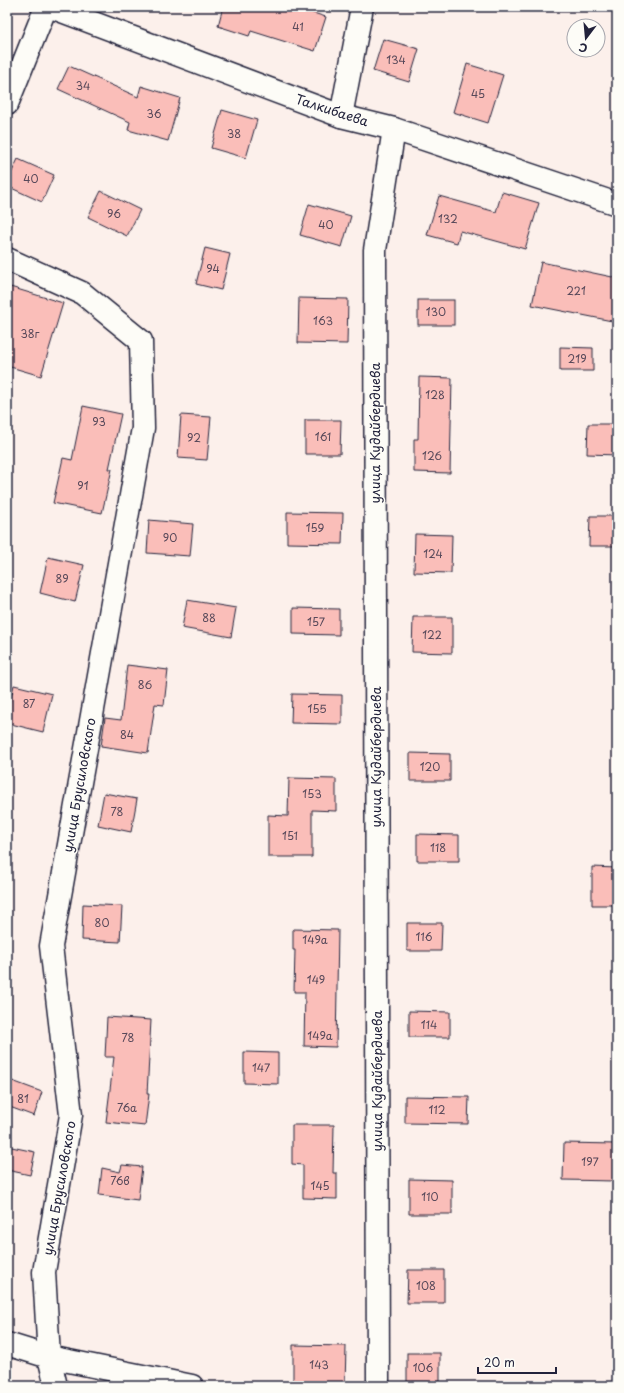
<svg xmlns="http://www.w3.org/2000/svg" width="624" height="1393" font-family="'Playpen Sans',sans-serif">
<rect width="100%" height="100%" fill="#fcf0eb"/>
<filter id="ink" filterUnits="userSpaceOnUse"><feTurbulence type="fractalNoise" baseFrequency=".025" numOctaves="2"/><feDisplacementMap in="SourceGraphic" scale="8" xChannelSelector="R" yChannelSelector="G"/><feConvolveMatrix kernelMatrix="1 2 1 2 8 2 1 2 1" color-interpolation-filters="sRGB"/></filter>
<g filter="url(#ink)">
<g fill="#fabeb9" stroke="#22223b">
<polygon points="223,7 294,7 326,17 315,51 251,31 249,36 218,26"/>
<polygon points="383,39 419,49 409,82 373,71"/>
<polygon points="467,64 503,75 488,123 453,112"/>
<polygon points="69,66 138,97 141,86 180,98 168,141 128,130 130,122 58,89"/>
<polygon points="222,110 257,120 246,158 211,148"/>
<polygon points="18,159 54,175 42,202 7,186 7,182"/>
<polygon points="101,191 140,210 127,236 88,217"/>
<polygon points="502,192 539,203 525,249 460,231 457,243 427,235 439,196 496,212"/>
<polygon points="309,204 351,216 342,247 300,235"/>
<polygon points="205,248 230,254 221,290 196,284"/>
<polygon points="541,262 617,278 617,322 532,305"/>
<polygon points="7,286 63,303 41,376 7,366"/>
<polygon points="299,298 348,299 347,344 298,343"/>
<rect x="418" y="300" width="36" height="25"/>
<polygon points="560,347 593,348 593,371 560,371"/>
<polygon points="419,377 452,378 450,473 414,472 414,439 418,439"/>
<polygon points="83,406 121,414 109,469 112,469 102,513 53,503 63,458 72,460"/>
<polygon points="181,415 211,417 207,460 178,458"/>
<polygon points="305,420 341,420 340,454 305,454"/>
<polygon points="588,424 617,424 617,455 587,454"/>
<polygon points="287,512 343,513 342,544 287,543"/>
<polygon points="590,516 617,516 617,546 589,546"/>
<polygon points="149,520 193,524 190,556 147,553"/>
<polygon points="415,534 452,535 451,573 414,572"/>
<polygon points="48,557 84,565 75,602 40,593"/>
<polygon points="187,600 236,608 231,637 182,628"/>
<polygon points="293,608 339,609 339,635 293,634"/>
<polygon points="413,617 452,617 452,653 412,652"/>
<polygon points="127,665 168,670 164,705 155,704 148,753 101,746 105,718 121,720"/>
<polygon points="14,685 52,694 43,732 7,723 7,713"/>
<polygon points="292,694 342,695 342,724 291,723"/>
<polygon points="410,753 450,754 450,781 410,781"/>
<polygon points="289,778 336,779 336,811 312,810 312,857 268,857 268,815 288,816"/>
<polygon points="104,793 137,799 131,832 98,825"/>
<polygon points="417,834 459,835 459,861 417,861"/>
<polygon points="592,867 617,868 617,905 592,905"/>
<polygon points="83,904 122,906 120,942 82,940"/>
<polygon points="407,923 442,923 441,951 407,951"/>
<polygon points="293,929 338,930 336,1047 304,1046 305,992 294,992 295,950 293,950"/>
<polygon points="409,1011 450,1012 450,1037 409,1037"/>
<polygon points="107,1017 151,1020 147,1094 149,1094 145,1126 106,1122 114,1057 105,1057"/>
<polygon points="244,1052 278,1053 278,1084 244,1083"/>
<polygon points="7,1079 42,1092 34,1116 7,1106"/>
<polygon points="405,1096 469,1097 468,1124 405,1123"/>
<polygon points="292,1125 334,1125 333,1173 337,1173 337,1199 303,1198 303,1165 292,1164"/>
<polygon points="564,1143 616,1144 615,1181 563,1180"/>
<polygon points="7,1146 35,1152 30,1175 7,1170"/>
<polygon points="122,1165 142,1167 138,1200 99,1195 102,1168 120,1172"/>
<polygon points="409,1179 452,1180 452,1214 409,1214"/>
<polygon points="408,1270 444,1270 444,1303 407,1303"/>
<polygon points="293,1345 346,1346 345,1386 293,1385"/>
<rect x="407" y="1353" width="33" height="29"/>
</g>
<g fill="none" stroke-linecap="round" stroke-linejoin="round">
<g stroke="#22223b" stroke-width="25">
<g id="minor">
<polyline points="7,104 46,7"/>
<polyline points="341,116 362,7"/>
<polyline points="7,259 82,293 141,341 143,428 51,946 71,1115 44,1272 49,1357 56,1386"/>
<polyline points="7,1344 49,1357 192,1386"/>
<polyline points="378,1386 375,250 394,129"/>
</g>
</g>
<g stroke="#22223b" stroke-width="25">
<polyline id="tertiary" points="51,7 341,116 394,129 617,204"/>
</g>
<use href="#minor" stroke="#fdfcf7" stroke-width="22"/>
<use href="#tertiary" stroke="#fdfcf7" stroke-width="22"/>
</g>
</g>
<g text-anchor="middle" stroke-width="3" stroke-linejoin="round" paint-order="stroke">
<g font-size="11" fill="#58495a">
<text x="298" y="31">41</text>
<text x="396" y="64">134</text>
<text x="83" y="90">34</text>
<text x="478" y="98">45</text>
<text x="154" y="118">36</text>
<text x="234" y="138">38</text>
<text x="31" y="183">40</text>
<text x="114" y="218">96</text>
<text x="448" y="223">132</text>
<text x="326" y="229">40</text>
<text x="213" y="273">94</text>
<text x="576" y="295">221</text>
<text x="436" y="316">130</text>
<text x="323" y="325">163</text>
<text x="30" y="338">38г</text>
<text x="577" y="363">219</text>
<text x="435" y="399">128</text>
<text x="99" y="426">93</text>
<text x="323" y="441">161</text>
<text x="194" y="442">92</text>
<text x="432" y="460">126</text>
<text x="83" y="490">91</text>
<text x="315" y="532">159</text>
<text x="170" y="542">90</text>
<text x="433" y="558">124</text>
<text x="62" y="583">89</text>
<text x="209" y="622">88</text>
<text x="316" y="626">157</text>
<text x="432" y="639">122</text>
<text x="145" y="689">86</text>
<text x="29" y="708">87</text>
<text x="317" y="713">155</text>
<text x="127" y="739">84</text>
<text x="430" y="771">120</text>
<text x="312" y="798">153</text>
<text x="117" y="816">78</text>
<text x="290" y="840">151</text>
<text x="438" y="852">118</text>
<text x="102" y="927">80</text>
<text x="424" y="941">116</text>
<text x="315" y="944">149а</text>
<text x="316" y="984">149</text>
<text x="429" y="1029">114</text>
<text x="320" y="1040">149а</text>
<text x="128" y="1042">78</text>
<text x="261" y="1072">147</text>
<text x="23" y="1103">81</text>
<text x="127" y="1112">76а</text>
<text x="437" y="1114">112</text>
<text x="590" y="1166">197</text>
<text x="120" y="1185">76в</text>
<text x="320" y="1190">145</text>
<text x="430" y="1201">110</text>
<text x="426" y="1290">108</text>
<text x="319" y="1369">143</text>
<text x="423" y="1372">106</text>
</g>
<g font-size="13" fill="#22223b" stroke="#fdfcf7">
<text transform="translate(332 110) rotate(18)" y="5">Талкибаева</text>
<text transform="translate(375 433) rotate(-90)" y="5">улица Кудайбердиева</text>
<text transform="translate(376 757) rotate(-90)" y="5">улица Кудайбердиева</text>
<text transform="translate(79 785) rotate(-80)" y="5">улица Брусиловского</text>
<text transform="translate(377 1081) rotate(-90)" y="5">улица Кудайбердиева</text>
<text transform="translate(59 1188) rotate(-80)" y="5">улица Брусиловского</text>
</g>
</g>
<rect width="624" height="1393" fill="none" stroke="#fdfcf7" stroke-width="24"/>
<rect x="12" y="12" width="600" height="1369" fill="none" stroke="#22223b" stroke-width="1.5" filter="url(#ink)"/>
<g transform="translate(586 38) rotate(196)"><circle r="19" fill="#fdfcf7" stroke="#a5a5ac"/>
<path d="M0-3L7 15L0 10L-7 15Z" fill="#22223b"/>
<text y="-6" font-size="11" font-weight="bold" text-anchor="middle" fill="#22223b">С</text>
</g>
<path d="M478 1367v6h78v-6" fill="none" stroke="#22223b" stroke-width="2"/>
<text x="484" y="1367" font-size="12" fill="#22223b" stroke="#fdfcf7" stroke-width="3" paint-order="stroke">20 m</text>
</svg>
